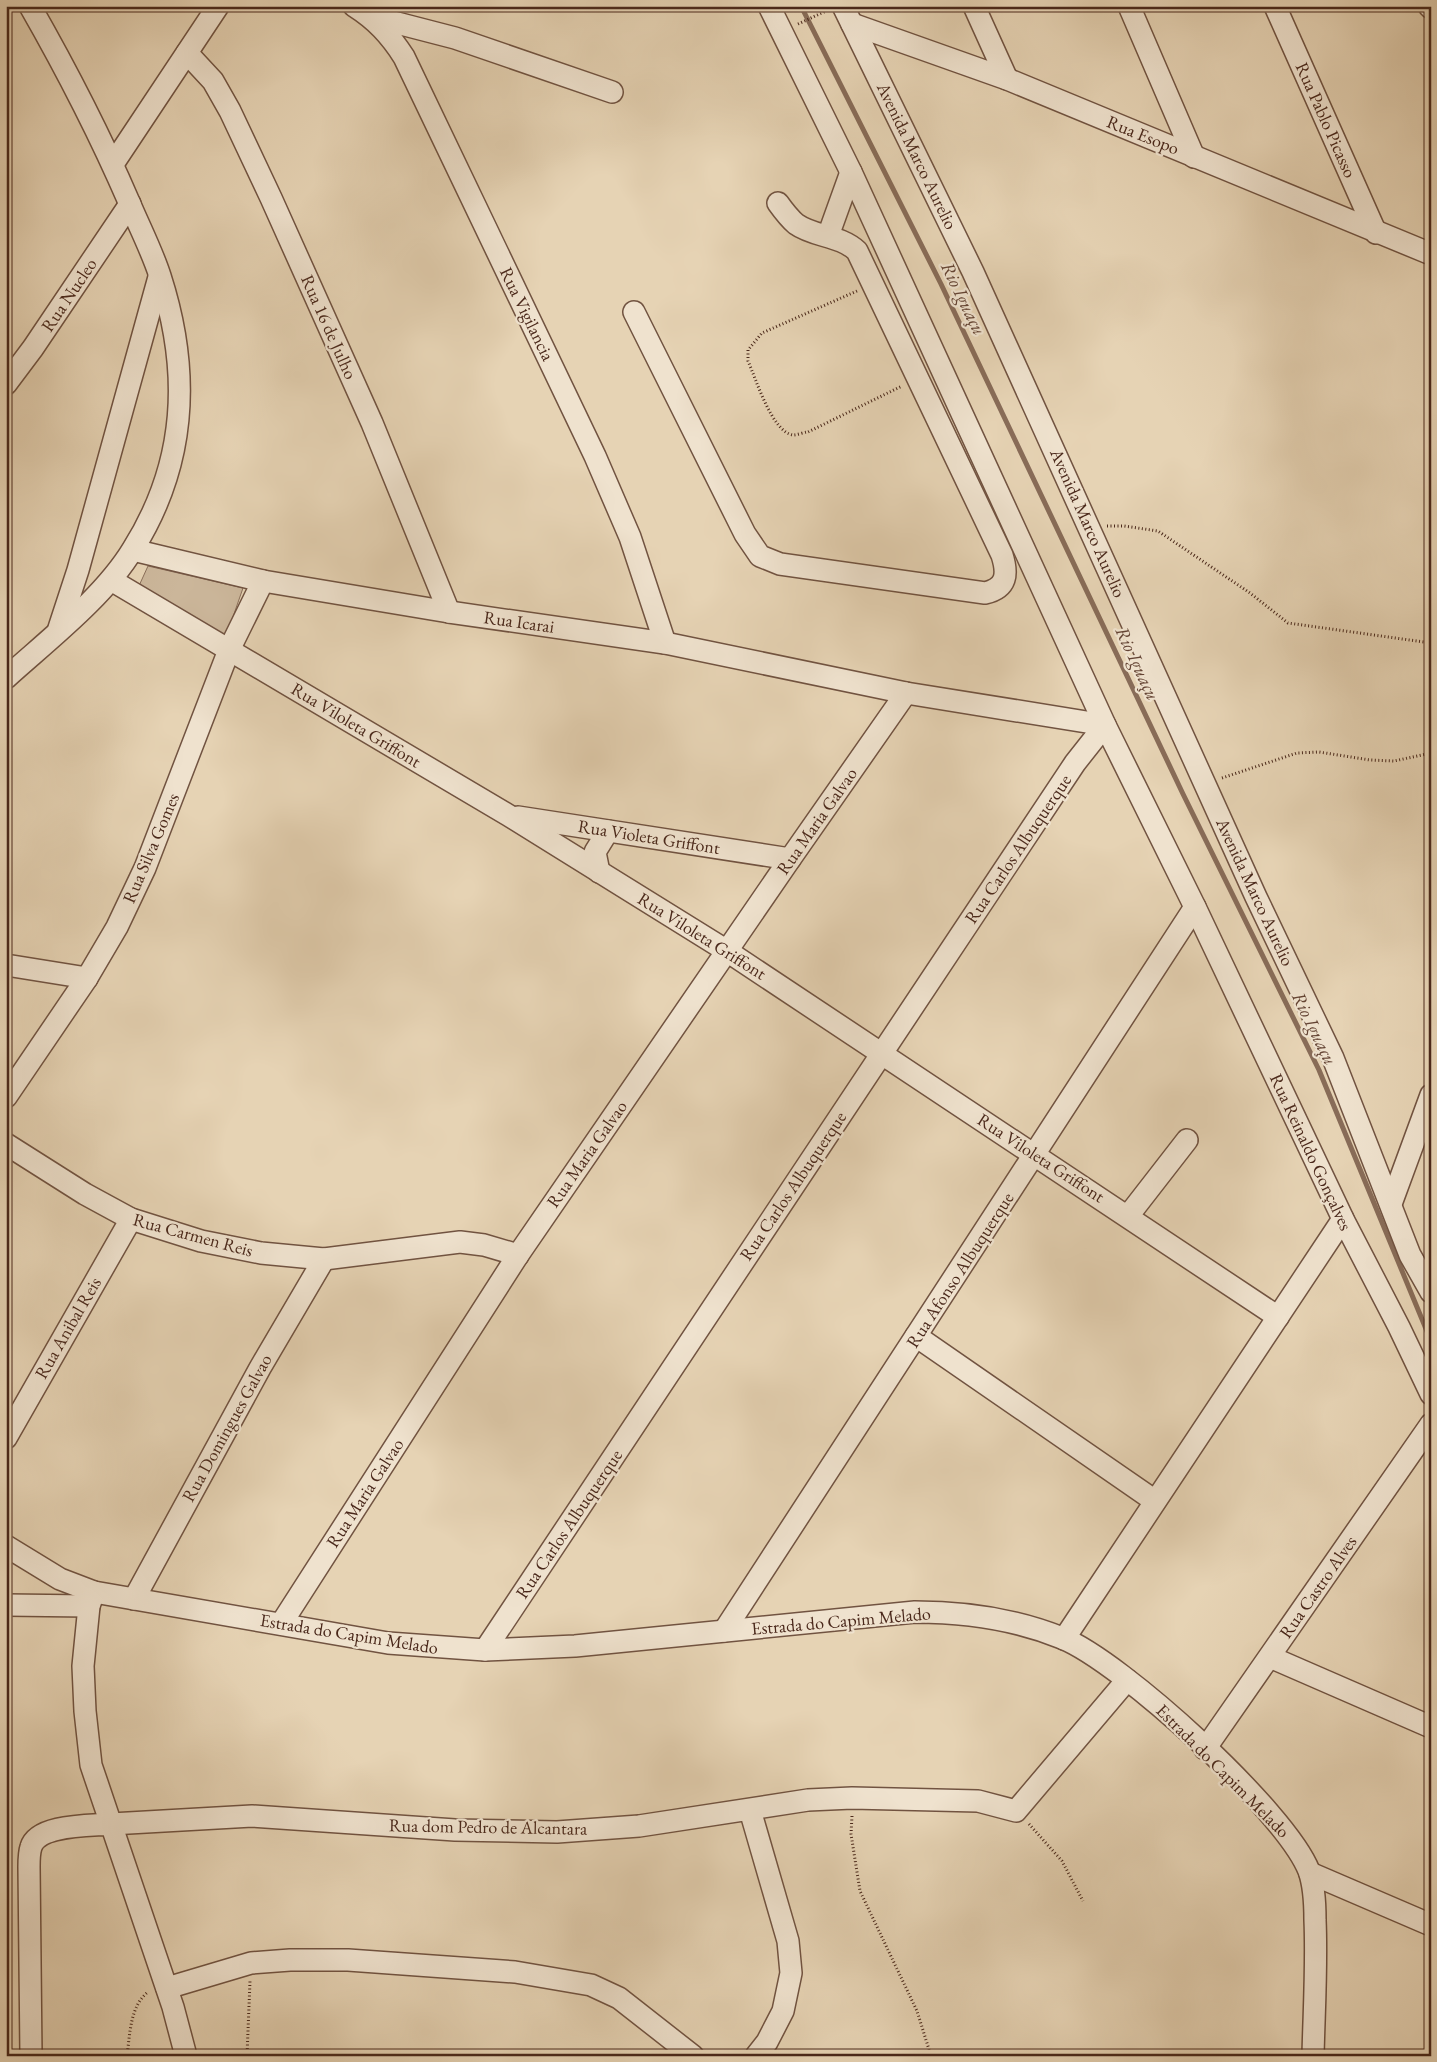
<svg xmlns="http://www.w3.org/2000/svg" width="1437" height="2062" font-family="'EB Garamond',serif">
<rect width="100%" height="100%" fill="#e6d3b4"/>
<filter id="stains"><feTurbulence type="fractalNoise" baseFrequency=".004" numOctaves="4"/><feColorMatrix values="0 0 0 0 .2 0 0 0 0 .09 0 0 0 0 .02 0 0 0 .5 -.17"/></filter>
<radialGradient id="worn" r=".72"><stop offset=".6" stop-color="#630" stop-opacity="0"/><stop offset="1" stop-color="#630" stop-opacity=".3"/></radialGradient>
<polygon fill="#cbb69a" stroke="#8a6f5a" points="148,566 243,588 226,637 138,588"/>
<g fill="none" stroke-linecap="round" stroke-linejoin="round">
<polyline stroke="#886c58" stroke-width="5" points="801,6 941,284 1183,794 1319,1070 1431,1341"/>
<g stroke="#715341" stroke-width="24">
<g id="minor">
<path d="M354 6C376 20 390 35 404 57L595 456 630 537 665 643"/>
<polyline points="769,6 851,172 1105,725 1195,907 1343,1219 1399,1327 1431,1394"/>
<polyline points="843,6 973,272 1256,897 1333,1058 1410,1255 1431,1292"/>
<polyline points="974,6 1007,79"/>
<polyline points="1129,6 1194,157"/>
<polyline points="1275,6 1376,233"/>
<polyline points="1429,6 1431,8"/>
<polyline points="370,16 455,38 612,92"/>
<polyline points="852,24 1007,79 1431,254"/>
<polyline points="187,53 213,81 230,111 271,198 372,423 449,612"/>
<polyline points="113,164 218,6"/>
<polyline points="828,236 851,172"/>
<path d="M634 312 745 534 760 556 780 564 985 593C1007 588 1008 574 1002 555L857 251C840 235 814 237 796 224 789 218 783 210 778 203"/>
<polyline points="6,384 33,348 130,204"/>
<polyline points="133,550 263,581 449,612 665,643 906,693 1105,725 1075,763 485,1650"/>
<polyline points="111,580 508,815 727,951 1278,1317"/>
<polyline points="59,628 78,570 159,277"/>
<path d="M6 678C48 640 104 597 133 549 187 463 191 372 160 276 152 251 139 226 129 202 100 135 66 69 30 6"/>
<polyline points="518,817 790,859"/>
<polyline points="599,872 595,852 608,831"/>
<polyline points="6,965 87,978"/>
<polyline points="6,1097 87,978 117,927 145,868 229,650 263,581"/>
<polyline points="6,1144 85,1194 131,1219 201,1241 261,1253 324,1259 460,1242 484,1245 518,1255"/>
<polyline points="1391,1204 1431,1095"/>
<polyline points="1128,1216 1187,1140"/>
<polyline points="916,1336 1155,1501"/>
<polyline points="6,1438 131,1219"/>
<path d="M6 1546 60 1579 94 1592 388 1643 485 1650 575 1646 915 1612C965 1612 1015 1619 1062 1638 1122 1662 1286 1812 1309 1871 1314 1885 1315 1905 1315 1920 1317 1965 1314 2011 1313 2056"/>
<polyline points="94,1592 89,1606 83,1666 85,1711 91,1765 111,1824 252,1816 455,1830 557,1832 639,1826 808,1800 852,1798 978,1801 1016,1811 1127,1680"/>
<polyline points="134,1599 260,1368 324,1259"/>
<polyline points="6,1605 89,1606"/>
<polyline points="281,1624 518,1255 790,859 906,693"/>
<polyline points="724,1631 1195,907"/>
<polyline points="1064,1639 1343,1219"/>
<polyline points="1270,1657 1431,1727"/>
<polyline points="1205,1749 1431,1424"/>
<polyline points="750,1810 788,1941 791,1973 783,2011 767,2042 756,2056"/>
<polyline points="1310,1873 1431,1925"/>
<polyline points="167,1988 251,1963 290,1960 348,1960 515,1972 591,1985 619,1998 693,2056"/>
<path d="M31 2056 29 1867C29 1861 29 1853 31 1847 38 1824 90 1826 111 1824L173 2007 186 2056"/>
</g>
</g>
<g stroke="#4a281b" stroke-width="3" stroke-dasharray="1 2.5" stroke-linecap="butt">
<polyline points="798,24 826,11"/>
<path d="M857 291 762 333 748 350V361C756 379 772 432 793 435 798 435 804 432 808 432L902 386"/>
<polyline points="1107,526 1124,526 1158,531 1250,593 1288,623 1431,643"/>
<polyline points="1222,778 1297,753 1319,752 1370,760 1394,761 1431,753"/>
<polyline points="852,1816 851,1834 860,1891 917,2011 931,2056"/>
<polyline points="1029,1824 1062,1861 1083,1901"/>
<path d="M127 2056C130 2034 130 2006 148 1992"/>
<polyline points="247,2056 250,1981"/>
</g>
<use href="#minor" stroke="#efe2ce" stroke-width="21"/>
</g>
<g text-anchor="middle" stroke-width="4.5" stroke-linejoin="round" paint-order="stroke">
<g font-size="18" fill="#4a281b" stroke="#efe2ce">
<text transform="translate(1326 120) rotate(66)" y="6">Rua Pablo Picasso</text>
<text transform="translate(1143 135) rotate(22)" y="6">Rua Esopo</text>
<text transform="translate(917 156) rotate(64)" y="6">Avenida Marco Aurelio</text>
<text transform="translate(69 295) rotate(-56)" y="6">Rua Nucleo</text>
<text transform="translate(527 314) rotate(64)" y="6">Rua Vigilancia</text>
<text transform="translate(329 327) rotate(66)" y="6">Rua 16 de Julho</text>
<text transform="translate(1088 523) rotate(66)" y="6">Avenida Marco Aurelio</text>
<text transform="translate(519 622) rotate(8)" y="6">Rua Icarai</text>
<text transform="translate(356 725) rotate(31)" y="6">Rua Viloleta Griffont</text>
<text transform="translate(817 821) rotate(-55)" y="6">Rua Maria Galvao</text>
<text transform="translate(649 837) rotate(9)" y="6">Rua Violeta Griffont</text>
<text transform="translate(151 848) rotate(-67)" y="6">Rua Silva Gomes</text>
<text transform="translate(1018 849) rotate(-56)" y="6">Rua Carlos Albuquerque</text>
<text transform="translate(1255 892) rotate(65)" y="6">Avenida Marco Aurelio</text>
<text transform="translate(702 936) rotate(32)" y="6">Rua Viloleta Griffont</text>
<text transform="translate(1311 1152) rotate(65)" y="6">Rua Reinaldo Gonçalves</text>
<text transform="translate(587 1154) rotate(-55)" y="6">Rua Maria Galvao</text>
<text transform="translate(1041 1158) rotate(33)" y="6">Rua Viloleta Griffont</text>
<text transform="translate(793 1186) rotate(-56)" y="6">Rua Carlos Albuquerque</text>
<text transform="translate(193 1235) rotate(15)" y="6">Rua Carmen Reis</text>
<text transform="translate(960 1270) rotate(-57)" y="6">Rua Afonso Albuquerque</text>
<text transform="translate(68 1328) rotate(-60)" y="6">Rua Anibal Reis</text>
<text transform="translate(227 1428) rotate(-61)" y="6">Rua Domingues Galvao</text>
<text transform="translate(365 1493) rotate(-57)" y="6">Rua Maria Galvao</text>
<text transform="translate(569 1524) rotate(-56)" y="6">Rua Carlos Albuquerque</text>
<text transform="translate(1318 1587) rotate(-55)" y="6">Rua Castro Alves</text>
<text transform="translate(841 1621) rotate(-5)" y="6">Estrada do Capim Melado</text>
<text transform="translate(349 1634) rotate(9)" y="6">Estrada do Capim Melado</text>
<text transform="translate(1223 1771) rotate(45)" y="6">Estrada do Capim Melado</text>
<text transform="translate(488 1827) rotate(1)" y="6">Rua dom Pedro de Alcantara</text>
</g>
<g font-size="19" font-style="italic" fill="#644434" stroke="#efe2ce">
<text transform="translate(964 298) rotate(64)" y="7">Rio Iguaçu</text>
<text transform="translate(1138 663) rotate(65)" y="7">Rio Iguaçu</text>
<text transform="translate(1315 1028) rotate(64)" y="7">Rio Iguaçu</text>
</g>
</g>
<rect width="1437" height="2062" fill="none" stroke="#e6d3b4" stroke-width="25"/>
<rect x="8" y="8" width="1422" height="2047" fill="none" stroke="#4a281b" stroke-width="2.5"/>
<rect x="12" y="12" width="1412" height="2037" fill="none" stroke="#4a281b"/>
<rect width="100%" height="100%" filter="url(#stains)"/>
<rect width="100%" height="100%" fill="url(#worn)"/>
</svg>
